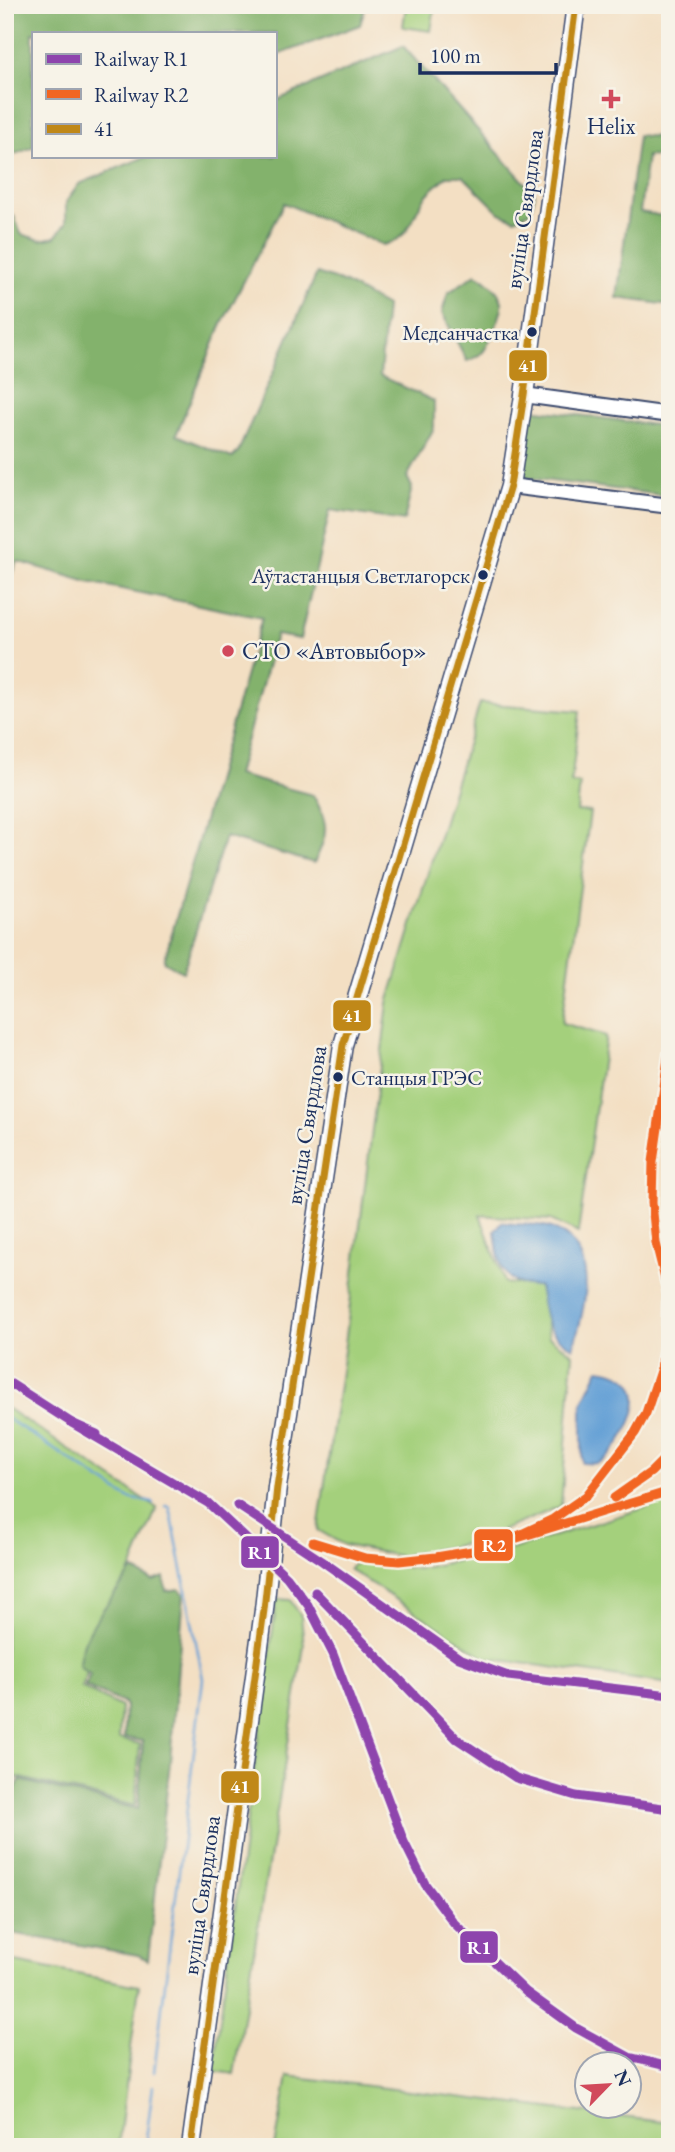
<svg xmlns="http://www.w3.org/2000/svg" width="675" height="2152" font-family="'EB Garamond',serif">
<rect width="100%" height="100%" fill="#f7f3e8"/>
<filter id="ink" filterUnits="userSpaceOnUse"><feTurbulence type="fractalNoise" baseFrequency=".0143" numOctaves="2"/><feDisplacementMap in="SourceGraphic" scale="14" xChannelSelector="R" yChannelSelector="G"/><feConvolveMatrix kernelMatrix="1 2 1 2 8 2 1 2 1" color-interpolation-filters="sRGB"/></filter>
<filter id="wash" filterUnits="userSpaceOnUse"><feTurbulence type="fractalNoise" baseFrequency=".00686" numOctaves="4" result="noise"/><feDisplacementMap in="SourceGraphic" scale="28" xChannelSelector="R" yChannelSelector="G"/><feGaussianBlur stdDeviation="1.57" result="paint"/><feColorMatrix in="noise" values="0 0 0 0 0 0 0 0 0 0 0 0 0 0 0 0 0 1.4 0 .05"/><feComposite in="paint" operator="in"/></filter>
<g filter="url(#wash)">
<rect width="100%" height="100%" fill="#f3dfc3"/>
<g fill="#a4d07c" stroke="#60806d" stroke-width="2">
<polygon points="406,5 435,5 431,31 403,27"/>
<polygon points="480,703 580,711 571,783 580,784 577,811 590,812 562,1023 606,1036 578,1233 551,1220 480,1215 505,1283 540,1286 549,1337 573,1354 561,1506 471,1543 400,1556 344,1545 318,1530 345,1344 388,1003"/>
<polygon points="5,1407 157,1508 81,1687 121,1707 119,1739 140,1744 135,1806 17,1777 5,1801"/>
<polygon points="670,1500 670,1684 486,1658 349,1569 359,1560 417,1569 506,1551"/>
<polygon points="277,1599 290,1600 301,1616 304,1646 234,2074 213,2071"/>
<polygon points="5,1960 139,1986 118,2147 5,2147"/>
<polygon points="288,2076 670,2123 670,2147 275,2147"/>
</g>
<g fill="#83b26c" stroke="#4f7065" stroke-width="2">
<polygon points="5,5 366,5 360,25 275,56 275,33 33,33 33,147 5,158"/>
<path d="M403 46 535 194 530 212 515 219 500 213 463 176H447C441 182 432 189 426 196 410 216 413 238 383 245L284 203 220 328 176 435 232 458 238 452 317 273 345 283 386 306 380 376 434 401V428L407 477 412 487 404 521 330 510 300 639 276 635 237 775 313 795C329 823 329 834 314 863L225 837 183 972 164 961 262 618 88 582 17 561 5 591V220L14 216 21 234 40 240 55 237 66 223V202L79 184 147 156H275V101Z"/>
<polygon points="663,77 670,78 670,158 647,156 640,212 670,217 670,305 617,298 638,135 656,137"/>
<path d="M476 274C486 279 499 290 502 302 504 311 488 347 482 353 477 357 473 359 467 361L442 313 448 293Z"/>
<polygon points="531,409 670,427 670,496 519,477"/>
<path d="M133 1570 153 1581 164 1577 166 1591 179 1589 184 1594 170 1762 148 1960 138 1955 5 1932V1808L20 1780 138 1809 143 1741 124 1738 125 1704 85 1686 90 1674 79 1666C79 1635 114 1595 133 1570Z"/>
</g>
<g fill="#66a1d6" stroke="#40689a" stroke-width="2">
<path d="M502 1222C517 1227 537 1222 551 1228 602 1249 585 1307 573 1348 543 1331 545 1317 539 1286 501 1287 499 1264 495 1231Z"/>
<path d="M599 1369C646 1374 642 1407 621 1440 614 1449 609 1459 598 1463 593 1464 587 1463 582 1463V1404Z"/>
</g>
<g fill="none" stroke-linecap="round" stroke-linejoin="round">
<g stroke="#66a1d6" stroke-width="2.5">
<polyline points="5,1417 128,1498 153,1503"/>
<polyline points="154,2072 203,1679 170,1507 166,1506"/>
<polyline points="145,2147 153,2086"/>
</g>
</g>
</g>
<g filter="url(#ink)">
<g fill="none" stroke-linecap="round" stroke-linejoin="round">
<g stroke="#3b496d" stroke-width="18">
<g id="minor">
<polyline points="524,395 670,415"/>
<polyline points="510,486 670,506"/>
</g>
</g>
<g stroke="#3b496d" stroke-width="21">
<polyline id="major" points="191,2147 264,1610 277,1487 343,1045 510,486 524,395 576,5"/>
</g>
<use href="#minor" stroke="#fff" stroke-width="14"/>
<use href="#major" stroke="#fff" stroke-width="18"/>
<g stroke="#f7f3e8" stroke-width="12">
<polyline id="bus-1" points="191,2147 264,1610 277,1487 343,1045 510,486 524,395 576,5"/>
</g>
<use href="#bus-1" stroke="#c08818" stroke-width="7"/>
<g stroke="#f7f3e8" stroke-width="14">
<g id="rail-1">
<polyline points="5,1380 72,1423 97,1434"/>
<polyline points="72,1423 208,1503 287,1577 308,1605 333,1654 404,1842 425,1884 454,1923 526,1992 576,2028 629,2057 670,2067"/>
<polyline points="237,1505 322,1561 459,1658 508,1676 670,1695"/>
<polyline points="315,1592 457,1739 516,1778 576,1796 670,1809"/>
</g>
</g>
<g stroke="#f7f3e8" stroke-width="14">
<g id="rail-2">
<polyline points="614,1498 651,1472 670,1453"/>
<polyline points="515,1537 553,1519 586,1496 635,1433 646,1413 661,1368 667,1332 668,1291 656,1243 652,1203 653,1162 670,1045"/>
<polyline points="313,1542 365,1558 399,1561 436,1557 478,1550 670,1491"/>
</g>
</g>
<use href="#rail-1" stroke="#8e44ad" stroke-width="9"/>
<use href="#rail-2" stroke="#f26522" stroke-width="9"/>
</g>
</g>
<g fill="#d1495b" stroke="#f7f3e8" stroke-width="2.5">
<path d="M607.5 88.5h7v7h7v7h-7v7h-7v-7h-7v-7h7z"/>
<circle cx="228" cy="651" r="7"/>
</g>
<g fill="#1b2f5e" stroke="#f7f3e8" stroke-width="2.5">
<circle cx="532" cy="332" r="6"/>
<circle cx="483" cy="575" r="6"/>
<circle cx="338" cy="1077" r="6"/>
</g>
<g text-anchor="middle" stroke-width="5" stroke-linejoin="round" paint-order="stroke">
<g font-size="21" fill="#1b2f5e" stroke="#f7f3e8" text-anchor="end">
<text x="519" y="340">Медсанчастка</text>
<text x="470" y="583">Аўтастанцыя Светлагорск</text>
<text x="351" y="1085" text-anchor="start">Станцыя ГРЭС</text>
</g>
<g font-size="23" fill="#1b2f5e" stroke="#f7f3e8">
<text x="611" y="134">Helix</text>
<text x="242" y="659" text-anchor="start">СТО «Автовыбор»</text>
</g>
<g font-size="23" fill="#1b2f5e" stroke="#f7f3e8">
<text transform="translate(524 209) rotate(-82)" y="8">вуліца Свярдлова</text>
<text transform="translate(306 1125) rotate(-81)" y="8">вуліца Свярдлова</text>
<text transform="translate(201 1895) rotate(-82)" y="8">вуліца Свярдлова</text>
</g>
</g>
<g stroke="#f7f3e8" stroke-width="2.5">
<rect x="508" y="349" width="40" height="33" rx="7" fill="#c08818"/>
<rect x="332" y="999" width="40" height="33" rx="7" fill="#c08818"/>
<rect x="473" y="1528" width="41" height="34" rx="7" fill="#f26522"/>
<rect x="240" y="1535" width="40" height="34" rx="7" fill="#8e44ad"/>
<rect x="220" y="1770" width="40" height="34" rx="7" fill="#c08818"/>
<rect x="459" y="1930" width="40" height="34" rx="7" fill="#8e44ad"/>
</g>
<g font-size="19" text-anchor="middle" font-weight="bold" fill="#fff">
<text x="528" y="372">41</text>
<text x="352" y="1022">41</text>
<text x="494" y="1552">R2</text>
<text x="260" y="1559">R1</text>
<text x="240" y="1793">41</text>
<text x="479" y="1954">R1</text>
</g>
<rect width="675" height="2152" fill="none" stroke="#f7f3e8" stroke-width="28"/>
<rect x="32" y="32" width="245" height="126" fill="#f7f3e8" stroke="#9fa5b1" stroke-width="2"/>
<rect x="46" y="54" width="35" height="10" fill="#8e44ad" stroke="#9fa5b1" stroke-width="2"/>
<text x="94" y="66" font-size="21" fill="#1b2f5e">Railway R1</text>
<rect x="46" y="89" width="35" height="10" fill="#f26522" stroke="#9fa5b1" stroke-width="2"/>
<text x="94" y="102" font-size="21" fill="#1b2f5e">Railway R2</text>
<rect x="46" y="124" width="35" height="10" fill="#c08818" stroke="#9fa5b1" stroke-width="2"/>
<text x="94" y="136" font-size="21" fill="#1b2f5e">41</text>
<g transform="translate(608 2085) rotate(65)"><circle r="33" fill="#f7f3e8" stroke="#9fa5b1" stroke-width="2"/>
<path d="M0-5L12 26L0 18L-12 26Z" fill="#d1495b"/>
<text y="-10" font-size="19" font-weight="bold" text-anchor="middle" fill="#1b2f5e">N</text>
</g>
<path d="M420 63v10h136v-10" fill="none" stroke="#1b2f5e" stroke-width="3.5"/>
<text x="430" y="63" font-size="21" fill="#1b2f5e" stroke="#f7f3e8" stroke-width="5" paint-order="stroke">100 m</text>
</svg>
